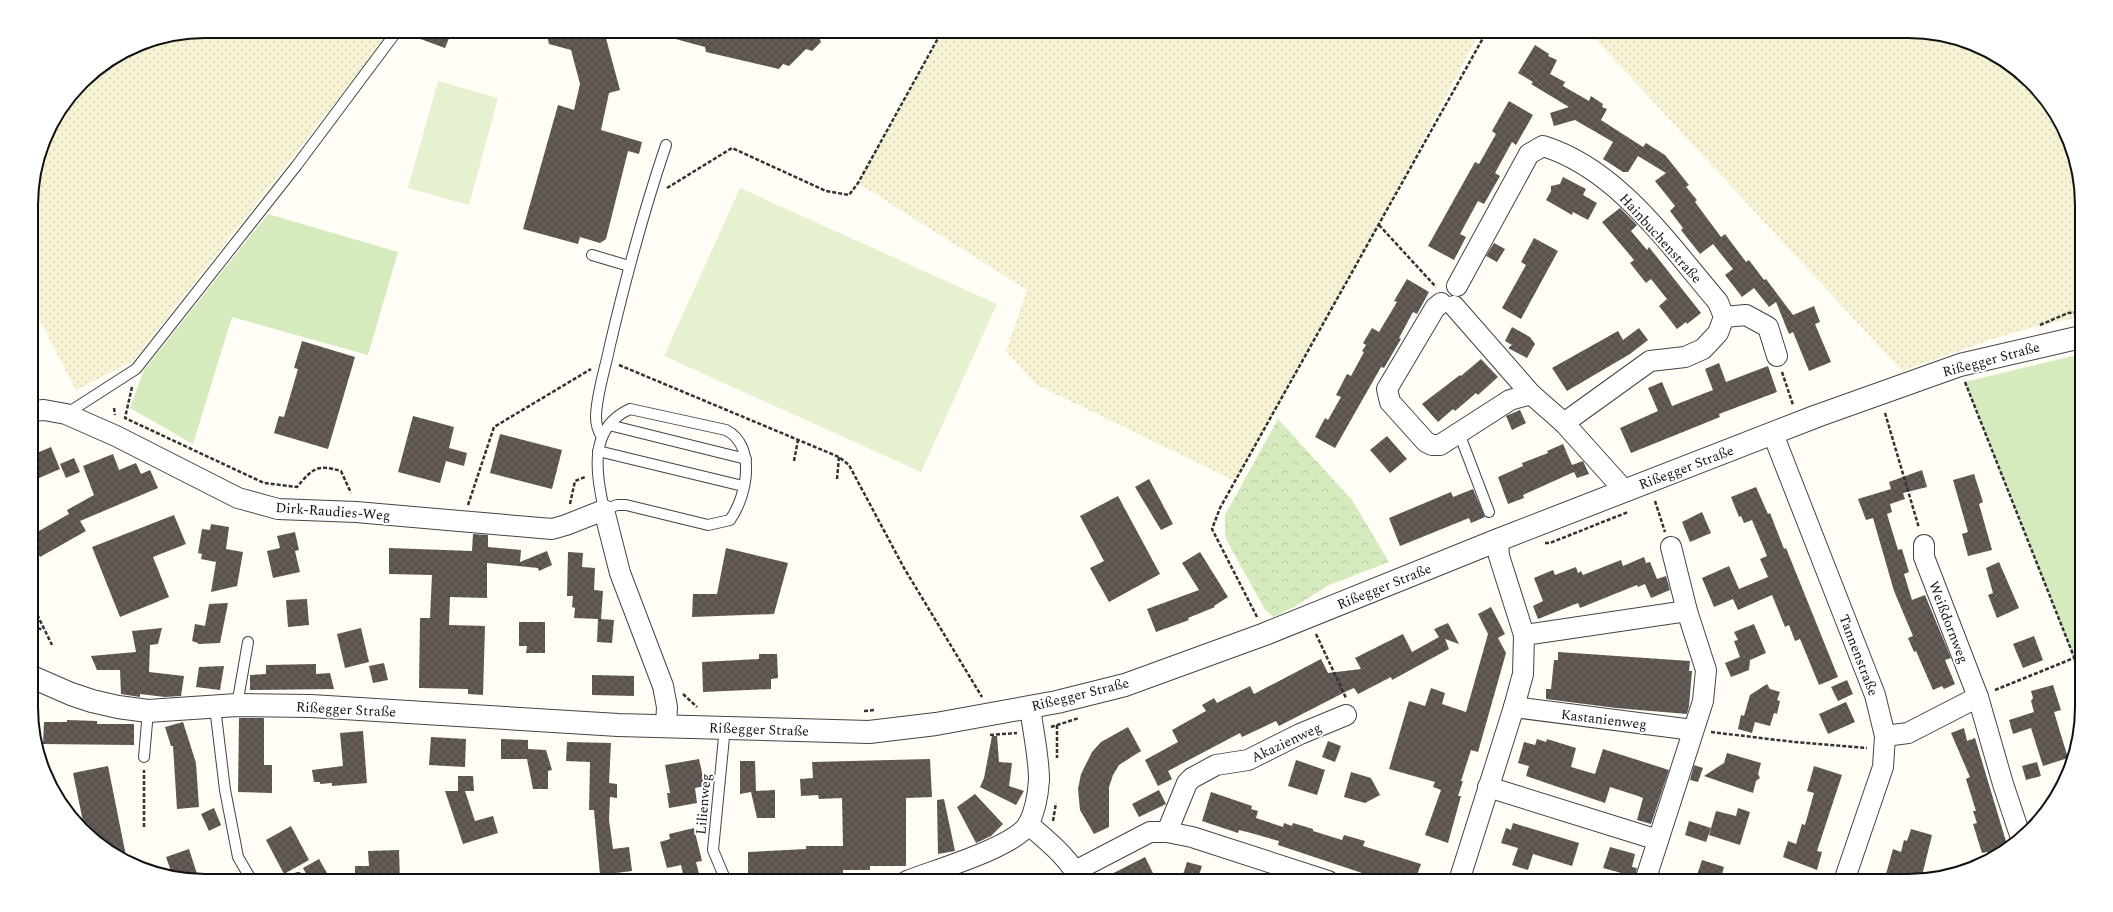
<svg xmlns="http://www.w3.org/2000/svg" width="2113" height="912" font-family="Spectral,serif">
<defs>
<pattern id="farmland-dots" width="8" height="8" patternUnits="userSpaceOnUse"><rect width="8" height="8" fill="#f6f3d4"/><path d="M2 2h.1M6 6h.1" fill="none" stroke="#d2cfb5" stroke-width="1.8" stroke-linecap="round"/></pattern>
<pattern id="park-crowns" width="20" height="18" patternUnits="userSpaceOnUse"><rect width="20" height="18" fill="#d5ebbd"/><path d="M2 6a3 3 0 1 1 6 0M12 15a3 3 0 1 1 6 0" fill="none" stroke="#b6c8a1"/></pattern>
<pattern id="building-cross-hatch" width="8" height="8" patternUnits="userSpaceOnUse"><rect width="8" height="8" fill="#5a524d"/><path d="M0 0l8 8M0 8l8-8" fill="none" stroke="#6d6662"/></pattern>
</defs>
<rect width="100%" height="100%" fill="#fffdf5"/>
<g fill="url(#farmland-dots)">
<polygon points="205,31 391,31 133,361 76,390 32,305 31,194 49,128 90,74 139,44"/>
<polygon points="944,31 1480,31 1379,225 1235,481 1037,385 1006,351 1027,290 858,183"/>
<polygon points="1588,31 1908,31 1974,44 2014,67 2046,99 2069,139 2081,183 2081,317 2041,325 1992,339 1902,371"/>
</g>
<g fill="#d5ebbd">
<polygon points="268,214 398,252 368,355 232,317 193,444 130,408 144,370"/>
<polygon points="2081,354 2082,677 1965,382"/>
</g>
<polygon fill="url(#park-crowns)" points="1278,419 1352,500 1389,562 1329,585 1299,604 1274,617 1265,610 1225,537 1225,515"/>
<g fill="#e6f2cf">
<polygon points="438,81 498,98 469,205 408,188"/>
<polygon points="740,188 997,304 921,472 664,356"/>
</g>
<g fill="url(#building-cross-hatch)">
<polygon points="404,31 452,31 445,48 404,33"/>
<polygon points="546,31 604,31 620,90 609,93 601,130 642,142 639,154 628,151 606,239 600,243 580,237 578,244 523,229 558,105 574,110 580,84 571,50 549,44"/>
<polygon points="662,31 816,31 821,42 812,51 806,49 789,66 783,64 779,69 706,52 705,47 661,35"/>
<polygon points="1535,45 1549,54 1548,56 1557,60 1550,74 1565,82 1563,86 1589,101 1591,96 1603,104 1602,107 1607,109 1601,120 1643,147 1646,143 1665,155 1689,185 1686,187 1697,200 1695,202 1721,237 1725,234 1746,262 1749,260 1764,280 1766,279 1793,315 1814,306 1820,322 1815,324 1831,362 1809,371 1793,332 1789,334 1776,302 1769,307 1754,288 1742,297 1725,275 1733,269 1713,244 1700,254 1681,230 1683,228 1670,211 1675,206 1655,181 1666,173 1638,156 1628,172 1623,172 1603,159 1613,142 1575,120 1554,126 1550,113 1569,107 1531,84 1533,82 1518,73"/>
<polygon points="1509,101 1533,115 1516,145 1512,142 1495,173 1500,176 1484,204 1478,201 1460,234 1466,237 1454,260 1428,246 1475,162 1479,164 1496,134 1492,131"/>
<polygon points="1563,177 1586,189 1583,195 1597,203 1588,220 1573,212 1572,215 1546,200 1551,191 1551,186 1560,184"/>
<polygon points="1620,208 1637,225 1631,231 1647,250 1649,247 1701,313 1687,324 1686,322 1677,329 1659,306 1667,299 1651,279 1646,283 1630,263 1634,260 1602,222"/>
<polygon points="1534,238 1558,251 1521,319 1502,308 1526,265 1521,262"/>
<polygon points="1494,243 1505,249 1497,262 1486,256"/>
<polygon points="1407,279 1429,292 1417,314 1413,312 1399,338 1401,339 1384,368 1381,367 1335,448 1315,437 1325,418 1328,420 1341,397 1336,395 1347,374 1351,376 1364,352 1362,351 1366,345 1363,343 1372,328 1379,332 1397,302 1394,301"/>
<polygon points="1512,327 1530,337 1535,344 1527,358 1508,348 1512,345 1505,341"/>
<polygon points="1639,328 1648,340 1630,354 1567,391 1552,368 1618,331 1623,340"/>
<polygon points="302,341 355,357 328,449 274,433 279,416 284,417 298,369 294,368"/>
<polygon points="1481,359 1498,377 1478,395 1476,393 1455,411 1453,409 1438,422 1422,404 1460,375 1461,376"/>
<polygon points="1719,363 1726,382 1768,366 1777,392 1719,414 1720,417 1631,453 1620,428 1658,411 1648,388 1662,382 1672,406 1713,390 1705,369"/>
<polygon points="1520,410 1526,423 1512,430 1506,416"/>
<polygon points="413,416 454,427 449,448 467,453 464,466 446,461 440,483 398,472"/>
<polygon points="500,434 562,450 552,489 490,473"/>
<polygon points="1387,436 1407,459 1390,473 1370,450"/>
<polygon points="1563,444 1572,465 1583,461 1589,474 1577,478 1574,472 1523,495 1524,498 1508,504 1498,477 1523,466 1522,463 1548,453 1547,451"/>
<polygon points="51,447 60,469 32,481 32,455"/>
<polygon points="113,454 119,470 136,463 141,474 150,470 158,488 80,521 86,531 40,557 32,541 32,535 69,514 67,510 94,495 83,466"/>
<polygon points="74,458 80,472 66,478 60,464"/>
<polygon points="1922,470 1927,487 1903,493 1905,499 1890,504 1892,512 1887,514 1898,550 1902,549 1909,572 1904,574 1912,600 1925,595 1951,658 1945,660 1955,684 1944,689 1942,686 1933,690 1916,651 1914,652 1908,638 1913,636 1894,591 1873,518 1866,520 1858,499 1891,489 1889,482"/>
<polygon points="1974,474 1983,502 1979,504 1992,550 1968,556 1962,534 1968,532 1953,480"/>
<polygon points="1149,479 1173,524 1161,530 1135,487"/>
<polygon points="1756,487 1768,514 1770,513 1784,549 1786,548 1838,677 1819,685 1800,639 1795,641 1789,625 1785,627 1772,595 1738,610 1733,599 1714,607 1702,578 1729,566 1739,589 1768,577 1760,559 1767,556 1752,520 1744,523 1741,516 1739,517 1731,497"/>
<polygon points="1473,489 1485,517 1471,523 1469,518 1400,546 1389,518 1451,492 1453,497"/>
<polygon points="1118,496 1160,574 1109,602 1090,568 1104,561 1080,516"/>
<polygon points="1702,512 1711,533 1690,542 1682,522"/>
<polygon points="174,515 186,544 153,557 169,597 120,617 92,547"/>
<polygon points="211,524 229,527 226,549 243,552 237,586 211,592 216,562 201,559 202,554 198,553 202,529 210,530"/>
<polygon points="295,532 299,550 295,551 300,572 273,578 267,551 280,548 277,536"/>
<polygon points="473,534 488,535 488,547 521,550 520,562 547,551 552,565 539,571 538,568 487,563 487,598 450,597 449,625 485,626 483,695 468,694 468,689 419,688 420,618 430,618 432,575 389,574 389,548 472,551"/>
<polygon points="726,548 788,563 774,614 692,617 693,594 717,594"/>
<polygon points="568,552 583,553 582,567 595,568 594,590 603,591 601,619 614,620 612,643 597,642 598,619 574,618 575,608 572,607 573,596 567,596"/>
<polygon points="1200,552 1228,597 1214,606 1215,607 1188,618 1189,620 1156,632 1147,609 1199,590 1182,563"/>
<polygon points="1644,557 1646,563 1650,562 1657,579 1666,576 1670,590 1651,598 1645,584 1638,587 1637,585 1580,608 1578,603 1538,619 1533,606 1543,601 1534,578 1553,570 1555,575 1576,567 1578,573 1581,571 1583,575 1621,560 1623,566"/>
<polygon points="1999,562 2019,608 1997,618 1988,595 1993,593 1986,568"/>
<polygon points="307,599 309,625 288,627 286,600"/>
<polygon points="228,603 220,643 198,644 198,643 192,641 195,624 205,626 209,604"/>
<polygon points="1491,607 1505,634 1498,638 1506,653 1478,752 1471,750 1461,781 1463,781 1458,796 1461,796 1448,843 1425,835 1441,790 1433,787 1435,782 1389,769 1409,701 1425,706 1431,688 1445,693 1442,704 1466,712 1488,634 1478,614"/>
<polygon points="519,622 545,622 545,653 526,653 527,646 519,646"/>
<polygon points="1448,623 1459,644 1445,639 1449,649 1392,680 1391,677 1358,694 1354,688 1347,691 1279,726 1276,721 1242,737 1240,733 1168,771 1172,779 1158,786 1145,760 1178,742 1172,730 1206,711 1202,705 1214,698 1217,703 1250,686 1254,694 1321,659 1328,673 1361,669 1355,658 1403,634 1412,652 1439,637 1434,629"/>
<polygon points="1754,624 1766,653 1750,660 1749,670 1731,677 1725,663 1740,657 1734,641 1738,640 1734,632"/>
<polygon points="162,628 158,644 150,645 149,672 184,676 181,696 165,697 140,694 140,697 121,694 120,670 97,670 91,656 136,652 132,631"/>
<polygon points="361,628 369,662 345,668 337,634"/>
<polygon points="2034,636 2043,660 2023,668 2013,644"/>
<polygon points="1558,652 1690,661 1689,671 1692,671 1689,706 1687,714 1616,708 1546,699 1546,689 1551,689 1554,660 1558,660"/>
<polygon points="759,654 777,654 778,678 771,679 771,689 703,692 702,662 759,659"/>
<polygon points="384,663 388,680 373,683 369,666"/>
<polygon points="316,664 316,674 330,673 334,689 250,690 250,675 266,674 266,665"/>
<polygon points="224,666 220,690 196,687 199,667"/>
<polygon points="592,675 634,676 634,696 592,695"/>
<polygon points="1847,680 1853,694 1838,701 1831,687"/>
<polygon points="1767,684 1770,689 1780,692 1777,700 1780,701 1777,714 1774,713 1770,726 1755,722 1752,733 1738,729 1741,715 1744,716 1750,695"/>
<polygon points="2053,685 2061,710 2054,712 2068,758 2043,766 2031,728 2013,734 2009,720 2034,712 2031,701 2033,698 2031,691"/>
<polygon points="1846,702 1855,722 1828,734 1819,714"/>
<polygon points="239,718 264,718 264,765 272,765 272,793 238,792"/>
<polygon points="67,720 97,721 97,724 134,724 134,745 43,744 44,722 67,722"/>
<polygon points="183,722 196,763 199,807 177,809 173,746 171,746 165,727"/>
<polygon points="1128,727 1141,751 1119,765 1113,775 1109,787 1109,827 1094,834 1080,810 1078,789 1081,774 1092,752 1101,742"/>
<polygon points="1964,728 1967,741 1975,738 2008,848 1990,858 1987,852 1982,853 1973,824 1977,823 1973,811 1976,811 1966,779 1970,777 1951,733"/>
<polygon points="363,731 367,783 332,786 332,783 320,784 320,782 314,782 312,770 343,766 340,733"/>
<polygon points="992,736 997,736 999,762 1012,763 1009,786 1024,791 1016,805 980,787 984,778"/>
<polygon points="431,737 466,739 465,767 429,765"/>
<polygon points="501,739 528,740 528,749 546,750 552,770 548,771 548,789 533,789 527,759 501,759"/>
<polygon points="1537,739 1546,742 1547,739 1576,748 1571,767 1595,774 1603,749 1669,770 1651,824 1637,820 1643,798 1638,796 1610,787 1605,803 1526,776 1529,766 1518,763 1524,742 1535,745"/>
<polygon points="1328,741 1341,746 1335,762 1322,757"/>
<polygon points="567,742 611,743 609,783 617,784 617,798 610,797 609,820 613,849 629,847 632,871 600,875 594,810 589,810 590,762 566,761"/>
<polygon points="1727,753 1761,763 1758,774 1760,778 1756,781 1753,793 1704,776 1724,763"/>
<polygon points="699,759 705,786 695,788 697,803 669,808 667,793 670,793 665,765"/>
<polygon points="930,759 932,797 906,798 906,866 870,866 870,870 843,870 843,877 829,877 829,881 778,881 778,876 748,876 748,852 806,849 806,846 843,846 842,798 819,799 818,795 801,796 800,779 813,778 812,762"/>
<polygon points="1296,760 1325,770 1317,795 1288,786"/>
<polygon points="740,761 755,761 756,791 775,790 775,818 757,818 751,792 740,794"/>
<polygon points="2037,762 2041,776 2026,780 2022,766"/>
<polygon points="1694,765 1703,768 1698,782 1690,780"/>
<polygon points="108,766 127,861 99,845 85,831 73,773"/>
<polygon points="1814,766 1842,775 1817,851 1822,852 1817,870 1783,857 1788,841 1796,844 1802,824 1805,825 1814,793 1807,791"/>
<polygon points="1351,772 1371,778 1380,795 1365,803 1344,797"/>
<polygon points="458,776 473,776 474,791 465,791 475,821 493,816 498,833 463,844 445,791 458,791"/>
<polygon points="1159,790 1166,804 1139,817 1132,804"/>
<polygon points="1211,792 1252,806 1251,809 1258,811 1256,818 1283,827 1284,823 1292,826 1293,823 1313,829 1313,831 1342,840 1344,835 1365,841 1363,846 1421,864 1415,881 1386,881 1278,845 1279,841 1251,833 1239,830 1238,833 1202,821"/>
<polygon points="975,794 1003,824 991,836 976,843 957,807"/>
<polygon points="944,799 955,851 938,854 937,800"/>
<polygon points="214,808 221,825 209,831 201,814"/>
<polygon points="1738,808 1750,812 1740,845 1709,835 1716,811 1736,816"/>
<polygon points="1689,821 1711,828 1706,842 1685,835"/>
<polygon points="1513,823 1579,843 1572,866 1533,854 1528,870 1512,865 1518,848 1501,843 1506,828 1511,830"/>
<polygon points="291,826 309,860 284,874 266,840"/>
<polygon points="694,828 702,861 696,862 699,874 684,878 681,865 667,868 660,842 670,839 669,834"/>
<polygon points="1911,829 1932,835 1921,880 1884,881 1893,849 1901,852 1904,840 1907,841"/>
<polygon points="1610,847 1635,854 1632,867 1637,868 1634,881 1623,881 1625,874 1603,868"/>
<polygon points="189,849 199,880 172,874 166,857"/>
<polygon points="399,850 400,881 355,881 355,866 369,866 368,851"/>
<polygon points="1145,857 1157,881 1098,881"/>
<polygon points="319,859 327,873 310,881 303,868"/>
<polygon points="1702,860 1724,867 1720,881 1695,881"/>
<polygon points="1187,862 1202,866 1197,881 1181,881"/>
</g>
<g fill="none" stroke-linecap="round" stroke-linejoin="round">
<g stroke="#444" stroke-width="12">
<g id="service">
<polyline points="592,255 629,266"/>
<path d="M630 409 726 430C757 446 747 496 730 520L708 525 626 505H617L604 510C596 472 588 428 630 409Z"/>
<polyline points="66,414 136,369 297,165 397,31"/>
<polyline points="609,425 746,459"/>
<polyline points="1459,433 1489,512"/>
<path d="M602 437C598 431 596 424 596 417 596 396 606 366 610 345 626 277 644 210 666 145"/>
<polyline points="598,451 743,486"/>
<polyline points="237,705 248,642"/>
<polyline points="215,707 225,790 238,857 252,881"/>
<polyline points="725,727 713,850 726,881"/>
<polyline points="144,757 148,711"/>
<polyline points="292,881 298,878"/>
</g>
</g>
<g stroke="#444" stroke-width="22">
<g id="minor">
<path d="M1457 286 1529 154 1543 146C1618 169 1669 245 1718 302L1724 317 1718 333 1703 349 1685 357 1650 361 1564 423"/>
<polyline points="1441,303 1435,308 1387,389 1390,402 1426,442 1432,445 1440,445 1510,400 1531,394"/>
<polyline points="1454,306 1531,394 1564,423 1625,491"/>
<polyline points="1724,317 1746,315 1768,327 1777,356"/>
<polyline points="32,411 44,410 66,414 116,436 238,498 278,509 356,512 552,529 566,525 604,510 620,573 663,686 667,707 666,726"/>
<polyline points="1773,434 1875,695 1885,736 1883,767 1844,881"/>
<polyline points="1924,545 1924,557 1978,697"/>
<polyline points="1524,635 1687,611"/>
<polyline points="1514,707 1693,730"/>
<polyline points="1885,736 1908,733 1978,697 2003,784 2021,838"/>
<polyline points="1488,787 1658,840"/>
<path d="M1028 824C1046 840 1070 858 1080 881"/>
<polyline points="1167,832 1187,783 1192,778 1216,765 1248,760 1300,734 1346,715"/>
<polyline points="1075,871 1150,832 1167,832 1192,837 1328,881"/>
<path d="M907 881C935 870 1012 848 1028 825 1035 812 1038 795 1039 780 1039 757 1033 731 1030 707"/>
<polyline points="1459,881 1514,707 1523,674 1524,635 1499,556 1498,540"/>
<polyline points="1645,881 1703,701 1706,670 1687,611 1671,547"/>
</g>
</g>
<g stroke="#444" stroke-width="24">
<polyline id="tertiary" points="32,677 71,694 92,701 118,707 148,711 237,705 311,706 618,725 869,732 936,724 1057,702 1125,685 1265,634 1498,540 1817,416 1960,365 2081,337"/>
</g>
<g stroke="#333" stroke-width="2.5" stroke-dasharray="4 2" stroke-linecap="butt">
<polyline points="667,188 732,148 826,191 849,195 858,183 942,31"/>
<polyline points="1379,225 1436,287"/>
<polyline points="2040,325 2068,313 2081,312"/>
<polyline points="619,365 839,457 849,465 904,568 982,697"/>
<polyline points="1782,372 1793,405"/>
<polyline points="1965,382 2082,677"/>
<path d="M132 387 125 418 264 483 297 487C313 468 317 464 341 471L351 493"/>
<polyline points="114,408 115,415"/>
<polyline points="1885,413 1919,528"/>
<polyline points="794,461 798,440"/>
<polyline points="837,479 839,457"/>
<polyline points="1655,501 1665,532"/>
<polyline points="570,504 575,481 585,477"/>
<polyline points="468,505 494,427 591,369"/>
<polyline points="1545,543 1550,543 1628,512"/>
<polyline points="32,604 52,645"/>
<polyline points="1257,617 1212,529 1220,508 1487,31"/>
<polyline points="32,626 43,630"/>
<polyline points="1316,634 1346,698"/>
<polyline points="1995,690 2074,658"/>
<polyline points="683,694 697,707"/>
<polyline points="864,711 875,710"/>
<polyline points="1057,725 1057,758"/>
<polyline points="1051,727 1079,718"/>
<polyline points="1711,732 1794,742 1867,748"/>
<polyline points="990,735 1017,733"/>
<polyline points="1053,821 1056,803"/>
<polyline points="144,827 144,770"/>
</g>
<use href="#service" stroke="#fff" stroke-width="10"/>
<use href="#minor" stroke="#fff" stroke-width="20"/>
<use href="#tertiary" stroke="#fff" stroke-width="22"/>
</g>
<g text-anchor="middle" stroke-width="4" stroke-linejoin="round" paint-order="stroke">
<g font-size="14" fill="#111" stroke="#fff">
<text transform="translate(1661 238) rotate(48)" y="5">Hainbuchenstraße</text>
<text transform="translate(1991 359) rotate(-15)" y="5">Rißegger Straße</text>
<text transform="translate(1686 467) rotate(-21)" y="5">Rißegger Straße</text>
<text transform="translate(333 511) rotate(4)" y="5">Dirk-Raudies-Weg</text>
<text transform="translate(1384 586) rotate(-22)" y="5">Rißegger Straße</text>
<text transform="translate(1949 622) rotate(69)" y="5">Weißdornweg</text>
<text transform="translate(1859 655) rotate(69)" y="5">Tannenstraße</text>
<text transform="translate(1080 694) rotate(-14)" y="5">Rißegger Straße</text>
<text transform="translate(346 709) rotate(3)" y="5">Rißegger Straße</text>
<text transform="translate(1604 719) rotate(7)" y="5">Kastanienweg</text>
<text transform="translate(759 729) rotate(2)" y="5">Rißegger Straße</text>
<text transform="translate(1286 742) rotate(-25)" y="5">Akazienweg</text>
<text transform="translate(703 804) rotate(-85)" y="5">Lilienweg</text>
</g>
</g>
<path d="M0 0H2113V912H0ZM205 38H1908A167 167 0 0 1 2075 205V707A167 167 0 0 1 1908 874H205A167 167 0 0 1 38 707V205A167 167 0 0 1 205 38Z" fill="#fff" fill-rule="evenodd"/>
<path fill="none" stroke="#111" stroke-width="2" d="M205 38H1908A167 167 0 0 1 2075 205V707A167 167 0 0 1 1908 874H205A167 167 0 0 1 38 707V205A167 167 0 0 1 205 38Z"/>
</svg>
